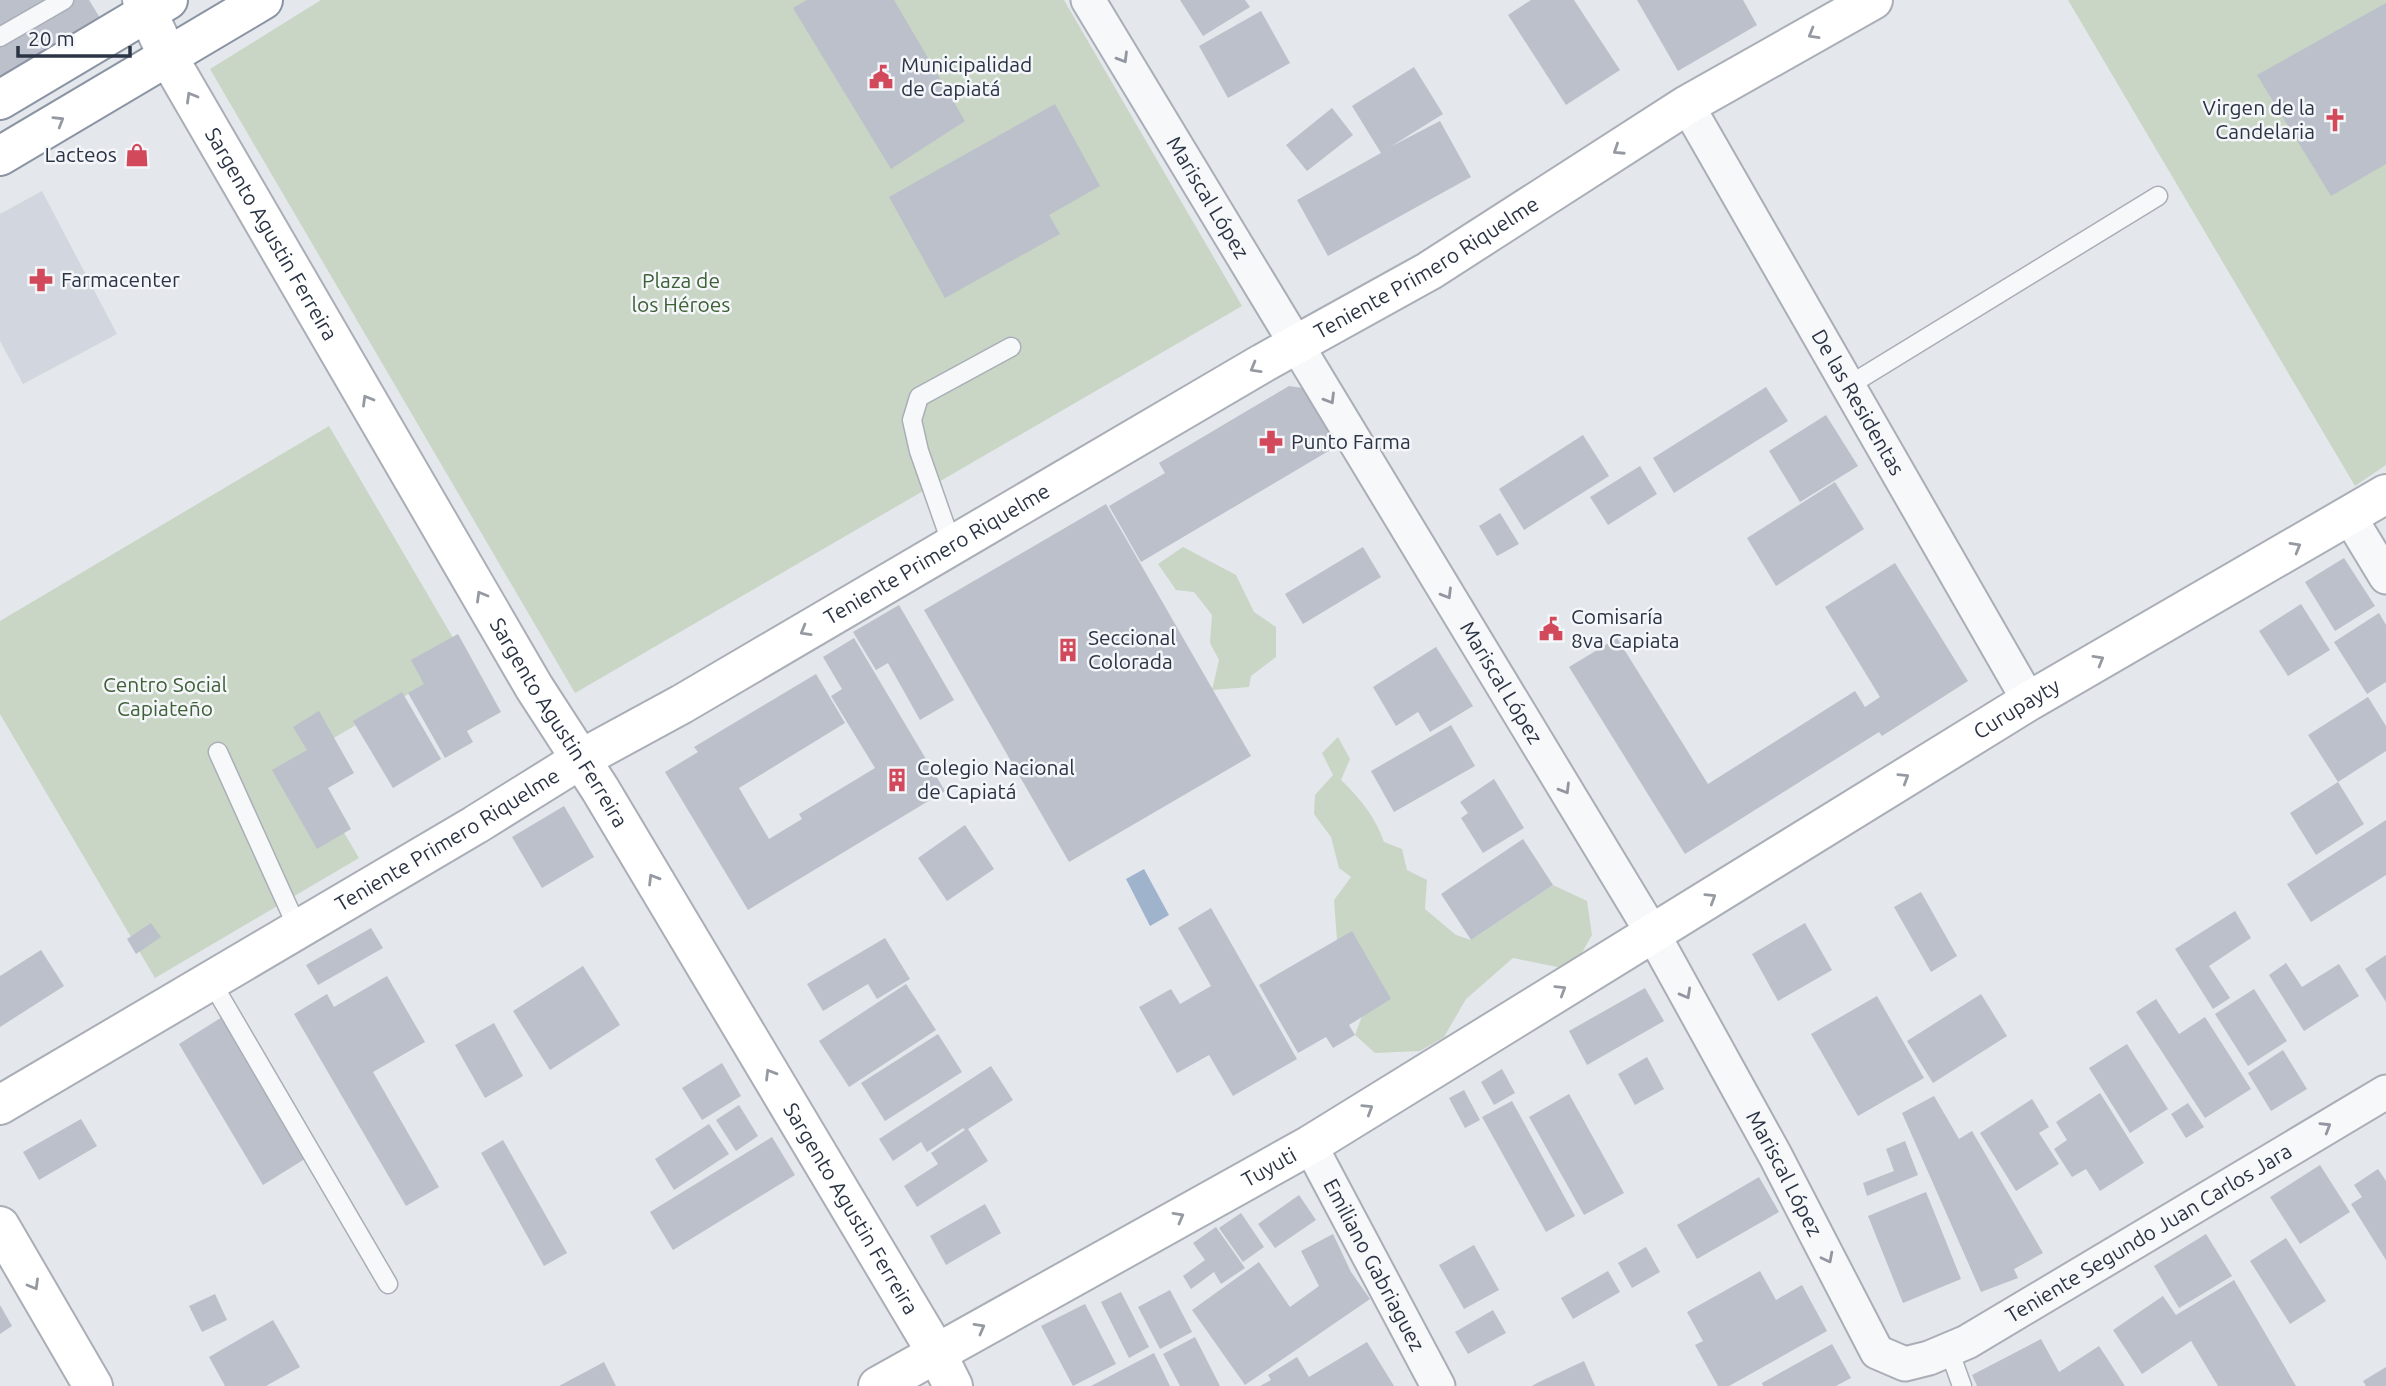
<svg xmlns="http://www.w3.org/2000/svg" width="2386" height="1386" font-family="Ubuntu,sans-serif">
<rect width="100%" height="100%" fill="#e4e7ec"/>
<polygon fill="#d2d6de" points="42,191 117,334 23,384 0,341 0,214"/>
<g fill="#c9d6c5">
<polygon points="321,0 1064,0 1242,306 575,693 210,69"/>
<polygon points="2068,0 2386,0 2386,465 2355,486"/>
<polygon points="329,426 466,660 300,758 359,858 155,978 0,714 0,621"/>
<polygon points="1183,547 1236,575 1254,612 1276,627 1276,657 1251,676 1249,687 1212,690 1219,660 1210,643 1212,615 1194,592 1176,590 1158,564"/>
<path d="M1338 737 1350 759 1341 780C1360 798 1376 818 1384 842L1402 849 1407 870 1427 880 1425 909 1456 935 1471 940 1553 885 1587 901 1592 935 1572 970 1513 958 1466 999 1444 1037 1420 1051 1375 1053 1355 1035 1362 1016 1391 999 1337 940 1334 900 1351 877 1339 868 1331 837 1314 814 1315 795 1333 775 1322 753Z"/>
</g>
<polygon fill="#9fb4cc" points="1144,869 1169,915 1150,926 1126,879"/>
<g fill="#bbc0ca">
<polygon points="0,0 89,0 100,18 0,78"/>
<polygon points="807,0 894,0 965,121 891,169 793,8"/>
<polygon points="1180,0 1245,0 1250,7 1203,36"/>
<polygon points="1531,0 1574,0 1620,70 1566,105 1508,15"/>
<polygon points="1637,0 1743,0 1757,25 1678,71"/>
<polygon points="2386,3 2386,164 2331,196 2257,75"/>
<polygon points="1261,11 1290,63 1228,98 1199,46"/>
<polygon points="1414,67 1443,114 1390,147 1440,121 1471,177 1328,256 1297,200 1381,153 1352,106"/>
<polygon points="1055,104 1100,186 1049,215 1060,234 945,298 889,197"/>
<polygon points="1332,108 1353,135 1307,171 1286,145"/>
<polygon points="1289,386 1303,388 1337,446 1141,562 1109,506 1165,473 1159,463"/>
<polygon points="1766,387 1788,421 1674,493 1653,458"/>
<polygon points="1826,415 1858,466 1800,502 1769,451"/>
<polygon points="1583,435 1609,476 1524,530 1499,489"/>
<polygon points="1640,466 1657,494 1608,525 1590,497"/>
<polygon points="1835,482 1864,529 1776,586 1747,538"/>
<polygon points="1106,504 1251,756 1069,862 924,610"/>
<polygon points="1500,513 1519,544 1497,556 1479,526"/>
<polygon points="1363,547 1381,577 1303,624 1285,594"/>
<polygon points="2344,558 2375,606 2335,631 2305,582"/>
<polygon points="1895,563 1968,681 1882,736 1879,732 1685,854 1569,667 1617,638 1708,784 1855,691 1865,707 1880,697 1825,607"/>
<polygon points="2301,604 2330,650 2288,676 2259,631"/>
<polygon points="899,605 954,700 920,720 888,663 876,670 853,632"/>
<polygon points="2379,613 2386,625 2386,682 2367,694 2334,642"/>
<polygon points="458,634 501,712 467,731 473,742 445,758 408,693 424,684 411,660"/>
<polygon points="854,638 945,791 748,910 665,772 698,752 694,747 816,674 845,723 739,788 769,839 802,819 799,814 875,768 831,696 842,689 823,657"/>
<polygon points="1436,647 1473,706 1430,732 1418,712 1396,726 1373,687"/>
<polygon points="402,692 441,759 393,788 353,721"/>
<polygon points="2368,697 2386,726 2386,751 2338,782 2308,735"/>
<polygon points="319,711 354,773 328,788 351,829 317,849 272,770 307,750 293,727"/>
<polygon points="1451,725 1475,766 1394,812 1371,771"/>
<polygon points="1494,779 1524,828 1483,853 1461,818 1468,813 1460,802"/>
<polygon points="2338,782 2364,824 2316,855 2290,813"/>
<polygon points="564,806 594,857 542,888 512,837"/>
<polygon points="2386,820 2386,875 2311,922 2287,884"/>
<polygon points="965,825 994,869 947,901 918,858"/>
<polygon points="1523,839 1553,885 1471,940 1441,894"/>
<polygon points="1921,892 1957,956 1931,972 1894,907"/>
<polygon points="1211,908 1297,1059 1233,1096 1209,1055 1177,1073 1139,1007 1171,989 1180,1004 1211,986 1178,928"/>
<polygon points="2235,911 2251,938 2209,966 2230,998 2213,1009 2175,949"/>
<polygon points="151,923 161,937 136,954 127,939"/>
<polygon points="1805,923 1832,970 1778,1001 1752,954"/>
<polygon points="371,928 383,948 318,985 306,965"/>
<polygon points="1352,931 1391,999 1349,1025 1355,1035 1333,1048 1326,1037 1298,1053 1259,985"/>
<polygon points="885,938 910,979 877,999 868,984 823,1011 807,984"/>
<polygon points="41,950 64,986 0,1027 0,976"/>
<polygon points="2386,955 2386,1002 2365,969"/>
<polygon points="2286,963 2302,987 2339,964 2359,996 2304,1031 2269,975"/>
<polygon points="583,966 620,1025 550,1070 513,1011"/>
<polygon points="387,976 425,1042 373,1072 439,1187 406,1206 294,1014 327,994 334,1007"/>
<polygon points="906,984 936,1030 849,1087 819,1041"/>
<polygon points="1645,988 1664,1021 1587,1065 1569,1031"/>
<polygon points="2254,989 2287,1041 2248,1066 2215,1014"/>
<polygon points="1981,994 2007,1036 1933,1083 1907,1041"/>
<polygon points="1877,996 1924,1078 1858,1116 1811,1034"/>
<polygon points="2156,999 2179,1034 2205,1017 2251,1089 2205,1118 2136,1012"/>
<polygon points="227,1014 311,1155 263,1185 179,1044"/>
<polygon points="494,1023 523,1076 485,1098 455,1045"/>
<polygon points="938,1034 962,1072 885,1121 861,1083"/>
<polygon points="2127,1044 2168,1109 2130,1133 2089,1068"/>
<polygon points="2283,1050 2307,1089 2271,1111 2248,1073"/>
<polygon points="1647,1057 1664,1089 1635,1105 1618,1074"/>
<polygon points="722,1063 741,1096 702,1120 682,1088"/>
<polygon points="991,1066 1013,1100 968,1129 988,1161 917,1207 904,1186 938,1164 931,1153 965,1130 963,1128 927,1152 921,1142 893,1161 879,1139"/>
<polygon points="1502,1069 1515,1093 1494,1105 1481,1082"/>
<polygon points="1464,1090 1480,1120 1465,1128 1449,1098"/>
<polygon points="2100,1093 2144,1163 2100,1191 2086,1169 2072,1177 2054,1149 2067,1140 2056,1122"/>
<polygon points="1569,1094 1624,1193 1584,1215 1529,1117"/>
<polygon points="1934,1096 1959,1139 1972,1131 2043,1253 2014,1269 2018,1278 1981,1292 1902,1113"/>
<polygon points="2032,1099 2049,1127 2039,1133 2059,1164 2016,1191 1980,1133"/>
<polygon points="1512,1101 1575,1216 1546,1232 1482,1117"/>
<polygon points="2188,1103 2204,1127 2186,1138 2171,1114"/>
<polygon points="739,1105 758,1136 736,1151 716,1120"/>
<polygon points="81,1119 97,1146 39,1180 23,1152"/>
<polygon points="709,1124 729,1154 674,1190 655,1159"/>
<polygon points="772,1137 795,1175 673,1250 650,1212"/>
<polygon points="503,1140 567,1253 544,1266 481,1153"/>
<polygon points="1905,1141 1918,1175 1867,1196 1863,1183 1894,1171 1886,1149"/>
<polygon points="2320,1165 2350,1212 2300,1244 2270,1197"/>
<polygon points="2378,1169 2386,1181 2386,1260 2351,1204 2362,1197 2354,1185"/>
<polygon points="1759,1177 1779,1212 1697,1259 1677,1225"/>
<polygon points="1926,1192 1961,1279 1903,1303 1868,1216"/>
<polygon points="1299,1195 1316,1220 1275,1248 1258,1224"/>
<polygon points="985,1204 1001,1233 946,1265 930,1236"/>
<polygon points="1241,1213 1264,1247 1243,1262 1219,1228"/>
<polygon points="1216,1227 1245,1268 1221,1284 1214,1272 1191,1289 1183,1276 1205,1260 1193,1243"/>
<polygon points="1333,1234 1351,1272 1370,1299 1245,1385 1192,1310 1259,1262 1290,1307 1319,1286 1301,1251"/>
<polygon points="2206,1234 2232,1276 2179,1308 2154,1266"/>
<polygon points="2286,1238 2326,1301 2290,1324 2250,1261"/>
<polygon points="1474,1245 1499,1290 1464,1309 1439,1265"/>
<polygon points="1646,1247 1660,1272 1632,1288 1618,1263"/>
<polygon points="1608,1271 1620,1292 1573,1319 1561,1298"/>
<polygon points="1760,1271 1776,1300 1802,1285 1827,1331 1729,1386 1718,1386 1695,1345 1703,1341 1687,1312"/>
<polygon points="2234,1280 2296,1386 2218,1386 2191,1341 2142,1374 2113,1330 2163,1296 2176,1315"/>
<polygon points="1170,1290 1192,1332 1160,1349 1138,1307"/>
<polygon points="1121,1292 1149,1347 1129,1358 1101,1302"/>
<polygon points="215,1294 227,1320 202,1332 189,1306"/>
<polygon points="1085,1304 1116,1364 1073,1386 1041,1326"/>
<polygon points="0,1305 12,1326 0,1334"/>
<polygon points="1493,1310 1506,1333 1468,1354 1455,1332"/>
<polygon points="273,1320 300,1367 266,1386 225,1386 209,1357"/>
<polygon points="1195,1337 1220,1386 1180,1386 1163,1354"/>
<polygon points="2041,1339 2059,1372 2099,1346 2125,1386 1977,1386 1972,1375"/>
<polygon points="1367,1342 1394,1386 1260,1386 1271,1380 1268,1375 1297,1357 1309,1377"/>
<polygon points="1832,1344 1851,1378 1836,1386 1763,1386 1762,1383"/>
<polygon points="1154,1353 1170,1386 1091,1386"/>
<polygon points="1584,1361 1595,1386 1532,1386 1537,1383"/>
<polygon points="604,1362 616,1386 559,1386"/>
<polygon points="2386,1367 2386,1386 2366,1386 2363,1381"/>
</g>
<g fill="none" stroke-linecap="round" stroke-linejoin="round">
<g stroke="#a9aeb7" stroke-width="21">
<g id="lane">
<polyline points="0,37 64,0"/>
<polyline points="1848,386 2158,196"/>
<polyline points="952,545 919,451 912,420 919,397 1011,347"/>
<polyline points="218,752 298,929"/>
<polyline points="211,981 388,1284"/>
<polyline points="1949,1350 1962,1386"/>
</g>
</g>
<g stroke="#a9aeb7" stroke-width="37">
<g id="street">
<path id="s1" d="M1088 0 1653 934 1775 1155 1877 1352 1905 1364 1929 1358 1967 1342 2386 1092"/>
<path id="s2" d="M1687 105 2029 701"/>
<polyline points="2349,516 2386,577"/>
<path id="s3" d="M1310 1145 1438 1386"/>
</g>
</g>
<g stroke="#a9aeb7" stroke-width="42">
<g id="secondary">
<path id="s4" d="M168 57 534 687 600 789 936 1352 953 1386"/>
<path id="s5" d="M0 1105 475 825 581 759 682 704 1263 363 1429 271 1687 105 1873 0"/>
<polyline points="0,1226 93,1386"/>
<path id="s6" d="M878 1386 1310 1145 2029 701 2386 494"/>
</g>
</g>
<g stroke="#a3abb8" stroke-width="42">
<polyline id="primary" points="142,0 168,57"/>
</g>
<g stroke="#8b94a3" stroke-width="42">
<g id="highway">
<polyline points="0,100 168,0"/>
<polyline points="0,156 263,0"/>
</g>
</g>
<use href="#lane" stroke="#f7f8fa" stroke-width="18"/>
<use href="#street" stroke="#f7f8fa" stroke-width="33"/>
<use href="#secondary" stroke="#fff" stroke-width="38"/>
<use href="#primary" stroke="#fff" stroke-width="38"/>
<use href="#highway" stroke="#fff" stroke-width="38"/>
</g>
<defs><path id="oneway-chevron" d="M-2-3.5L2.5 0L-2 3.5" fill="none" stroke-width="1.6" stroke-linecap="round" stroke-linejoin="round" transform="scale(1.75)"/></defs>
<g stroke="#959aa2">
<use href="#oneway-chevron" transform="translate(1813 34) rotate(150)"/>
<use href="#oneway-chevron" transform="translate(191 97) rotate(-120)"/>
<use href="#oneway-chevron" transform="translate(59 121) rotate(-31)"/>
<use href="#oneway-chevron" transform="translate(1618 150) rotate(147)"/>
<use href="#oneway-chevron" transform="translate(1255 368) rotate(150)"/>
<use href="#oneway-chevron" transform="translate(367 400) rotate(-120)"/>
<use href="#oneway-chevron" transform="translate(2296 547) rotate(-30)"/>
<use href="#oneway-chevron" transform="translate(481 596) rotate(-120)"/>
<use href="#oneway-chevron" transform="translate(805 631) rotate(150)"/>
<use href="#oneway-chevron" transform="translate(2099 660) rotate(-30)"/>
<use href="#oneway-chevron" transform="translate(1904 778) rotate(-32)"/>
<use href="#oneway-chevron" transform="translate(653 879) rotate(-121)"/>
<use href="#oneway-chevron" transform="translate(1711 898) rotate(-32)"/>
<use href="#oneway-chevron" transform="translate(1561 990) rotate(-32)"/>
<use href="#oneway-chevron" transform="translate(770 1074) rotate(-121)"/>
<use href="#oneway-chevron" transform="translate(1368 1109) rotate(-32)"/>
<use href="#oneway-chevron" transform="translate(1179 1217) rotate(-29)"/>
<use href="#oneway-chevron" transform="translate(34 1285) rotate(60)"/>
<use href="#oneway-chevron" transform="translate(980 1328) rotate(-29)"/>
</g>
<g stroke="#9196a0">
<use href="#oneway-chevron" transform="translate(1123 58) rotate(59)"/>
<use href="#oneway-chevron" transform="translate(1330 399) rotate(59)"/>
<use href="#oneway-chevron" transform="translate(1447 594) rotate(59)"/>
<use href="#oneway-chevron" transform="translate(1565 789) rotate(59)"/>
<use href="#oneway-chevron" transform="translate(1686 994) rotate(61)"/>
<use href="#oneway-chevron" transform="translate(2326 1127) rotate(-31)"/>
<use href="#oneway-chevron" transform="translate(1828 1258) rotate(63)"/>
</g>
<defs>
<g id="civic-bare" transform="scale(1.89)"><path d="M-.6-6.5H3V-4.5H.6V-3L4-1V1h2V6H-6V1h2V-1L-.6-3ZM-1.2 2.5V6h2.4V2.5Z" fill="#d1495b" stroke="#f4f6f9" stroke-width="2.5" paint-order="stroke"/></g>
<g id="church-bare" transform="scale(1.89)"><path d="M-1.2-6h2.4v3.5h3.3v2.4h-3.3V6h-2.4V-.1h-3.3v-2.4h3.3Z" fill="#d1495b" stroke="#f4f6f9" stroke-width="2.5" paint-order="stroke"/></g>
<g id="shop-bare" transform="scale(1.89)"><path d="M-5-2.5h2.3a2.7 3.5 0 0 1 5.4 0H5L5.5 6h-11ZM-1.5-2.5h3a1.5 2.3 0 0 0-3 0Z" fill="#d1495b" stroke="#f4f6f9" stroke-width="2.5" paint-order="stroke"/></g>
<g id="pharmacy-bare" transform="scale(1.89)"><path d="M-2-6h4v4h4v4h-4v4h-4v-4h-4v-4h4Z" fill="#d1495b" stroke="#f4f6f9" stroke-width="2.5" paint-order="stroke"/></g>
<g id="building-bare" transform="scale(1.89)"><path d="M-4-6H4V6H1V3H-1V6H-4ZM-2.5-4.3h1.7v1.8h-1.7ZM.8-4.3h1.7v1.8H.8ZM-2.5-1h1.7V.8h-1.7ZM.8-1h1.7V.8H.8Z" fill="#d1495b" stroke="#f4f6f9" stroke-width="2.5" paint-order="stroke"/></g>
</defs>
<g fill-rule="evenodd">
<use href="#civic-bare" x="881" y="77"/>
<use href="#church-bare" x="2335" y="120"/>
<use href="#shop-bare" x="137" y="155"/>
<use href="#pharmacy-bare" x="41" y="280"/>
<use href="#pharmacy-bare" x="1271" y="442"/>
<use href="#civic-bare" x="1551" y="629"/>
<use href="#building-bare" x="1068" y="650"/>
<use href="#building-bare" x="897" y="780"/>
</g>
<g text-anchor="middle" stroke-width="5" stroke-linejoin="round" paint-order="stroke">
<g font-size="21" fill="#2b3445" stroke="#f4f6f9" text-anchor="start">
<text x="901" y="72">Municipalidad<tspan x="901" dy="24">de Capiatá</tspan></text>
<text x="2315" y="115" text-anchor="end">Virgen de la<tspan x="2315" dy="24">Candelaria</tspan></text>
<text x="117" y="162" text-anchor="end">Lacteos</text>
<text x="61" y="287">Farmacenter</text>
<text x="1291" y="449">Punto Farma</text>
<text x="1571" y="624">Comisaría<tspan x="1571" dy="24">8va Capiata</tspan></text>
<text x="1088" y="645">Seccional<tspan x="1088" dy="24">Colorada</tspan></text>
<text x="917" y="775">Colegio Nacional<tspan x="917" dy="24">de Capiatá</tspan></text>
</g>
<g font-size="21" fill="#2b3445" stroke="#f4f6f9">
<text dy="7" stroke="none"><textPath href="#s1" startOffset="231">Mariscal López</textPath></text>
<text dy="7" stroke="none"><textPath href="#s4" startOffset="205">Sargento Agustin Ferreira</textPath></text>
<text dy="7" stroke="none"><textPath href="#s5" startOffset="1654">Teniente Primero Riquelme</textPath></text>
<text dy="7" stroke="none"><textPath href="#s2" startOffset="343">De las Residentas</textPath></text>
<text dy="7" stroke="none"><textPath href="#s5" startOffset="1087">Teniente Primero Riquelme</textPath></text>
<text dy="7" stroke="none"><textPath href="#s1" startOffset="798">Mariscal López</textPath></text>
<text dy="7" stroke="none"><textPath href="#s6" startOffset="1325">Curupayty</textPath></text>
<text dy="7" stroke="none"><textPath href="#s4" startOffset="772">Sargento Agustin Ferreira</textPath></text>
<text dy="7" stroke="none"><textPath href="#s5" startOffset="520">Teniente Primero Riquelme</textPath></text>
<text dy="7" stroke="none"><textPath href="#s6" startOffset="448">Tuyuti</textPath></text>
<text dy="7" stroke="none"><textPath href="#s1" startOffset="1365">Mariscal López</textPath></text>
<text dy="7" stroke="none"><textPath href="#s4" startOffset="1339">Sargento Agustin Ferreira</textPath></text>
<text dy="7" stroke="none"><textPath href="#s1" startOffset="1874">Teniente Segundo Juan Carlos Jara</textPath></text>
<text dy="7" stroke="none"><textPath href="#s3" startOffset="136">Emiliano Gabriaguez</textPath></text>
</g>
<g font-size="21" fill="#3f6138" stroke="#f4f6f9">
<text x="681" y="288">Plaza de<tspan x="681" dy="24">los Héroes</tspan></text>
<text x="165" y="692">Centro Social<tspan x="165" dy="24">Capiateño</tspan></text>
</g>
</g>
<path d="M18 46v10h112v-10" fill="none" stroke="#2b3445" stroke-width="3.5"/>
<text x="28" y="46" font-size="21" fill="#2b3445" stroke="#f4f6f9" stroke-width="5" paint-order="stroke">20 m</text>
</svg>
